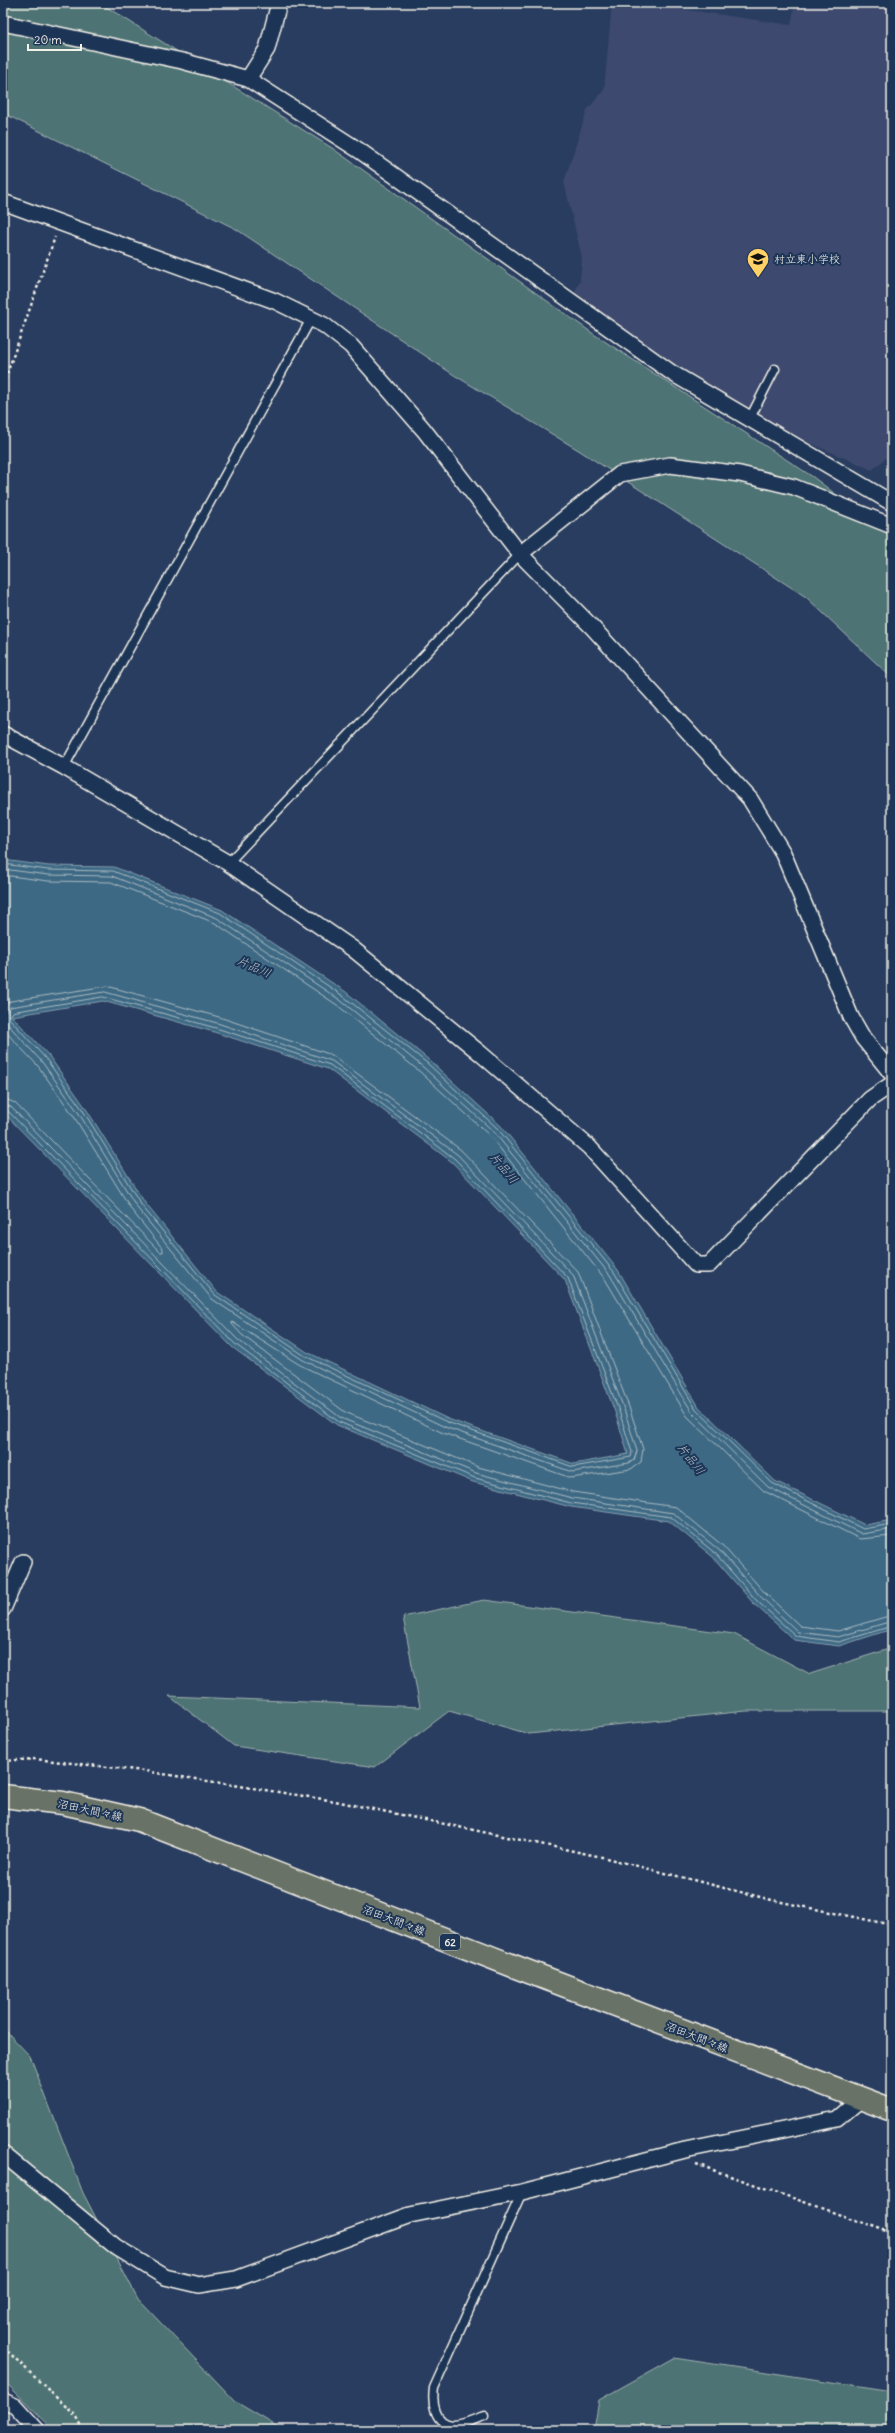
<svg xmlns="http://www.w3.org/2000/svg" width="895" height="2433" font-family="Delius,'Klee One',sans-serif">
<rect width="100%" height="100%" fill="#293d60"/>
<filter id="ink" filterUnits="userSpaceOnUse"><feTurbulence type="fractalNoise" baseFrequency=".025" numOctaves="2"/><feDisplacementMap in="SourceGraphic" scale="8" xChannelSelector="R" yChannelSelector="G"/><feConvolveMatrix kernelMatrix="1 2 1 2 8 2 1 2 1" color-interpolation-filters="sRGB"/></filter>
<g filter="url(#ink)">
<polygon fill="#3c4a6e" points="612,3 640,3 791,25 795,3 892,3 892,453 872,470 805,441 700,381 580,300 575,292 580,280 582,258 564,182 587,110 604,90"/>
<g fill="#4e7375" stroke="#a1b2ae">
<polygon points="3,3 100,3 332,148 595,335 813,477 892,537 892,678 806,597 580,451 454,375 236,229 3,113"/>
<polygon points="484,1600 734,1634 810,1674 892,1648 892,1711 746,1711 529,1734 449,1711 375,1767 234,1746 169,1696 420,1707 403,1617"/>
<polygon points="3,2028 30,2056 83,2193 138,2299 236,2402 283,2430 54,2430 3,2380"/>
<polygon points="674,2358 892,2391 892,2430 594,2430 599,2400"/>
</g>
<path fill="#3e6985" stroke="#879fad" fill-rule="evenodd" d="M3 860 49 866 114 867 222 910 346 992 429 1060 501 1126 618 1270 699 1407 775 1481 865 1525 892 1520V1629L839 1646 794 1640 754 1604 713 1557 669 1521 571 1507 473 1482 337 1425 232 1347 3 1112ZM103 1001 214 1032 328 1069 452 1162 565 1280 615 1412 628 1454 574 1464 448 1419 307 1352 217 1292 145 1203 85 1107 49 1056 12 1016Z"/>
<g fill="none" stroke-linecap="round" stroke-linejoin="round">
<g stroke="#abbbc0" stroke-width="1">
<polyline points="3,864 48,870 113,871 220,913 343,996 427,1063 498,1129 614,1272 696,1409 772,1483 863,1529 892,1524"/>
<polyline points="3,869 48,875 112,876 217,918 340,1000 423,1067 494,1132 610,1275 692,1412 768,1487 862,1534 892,1529"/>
<polyline points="3,875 48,881 111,882 215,923 337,1005 419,1071 490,1136 605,1279 687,1416 764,1491 860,1539 892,1536"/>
<polygon points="105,992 217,1023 332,1061 458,1155 573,1275 624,1409 637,1451 634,1460 629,1463 572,1472 445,1427 303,1360 212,1299 138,1209 78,1112 42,1062 4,1020 5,1012 11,1007"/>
<polygon points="103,997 216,1028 330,1065 455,1159 568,1278 619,1411 632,1452 631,1457 573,1467 447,1422 305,1356 215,1295 142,1206 82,1109 46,1059 9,1018 13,1012"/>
<polyline points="3,1005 11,1001 107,986 219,1017 332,1055 461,1150 578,1272 629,1407 643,1449 641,1462 631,1469 571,1478 443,1433 300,1365 232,1322 232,1324 242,1335 345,1412 478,1467 573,1492 676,1507 723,1546 765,1593 800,1626 838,1631 892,1615"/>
<polyline points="3,1029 38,1066 73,1115 133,1212 163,1249 163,1252 160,1252 15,1103 3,1098"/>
<polyline points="3,1104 11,1107 238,1340 341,1418 476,1473 572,1498 673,1513 719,1550 761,1597 798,1632 838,1637 892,1621"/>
<polyline points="3,1109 8,1111 235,1344 339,1422 475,1478 571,1503 671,1517 716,1554 757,1601 796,1636 839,1642 892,1626"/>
</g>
<g stroke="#f4f1e8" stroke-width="11">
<g id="service">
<polyline points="749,420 775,369"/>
<polyline points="64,767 311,319"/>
<polyline points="228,863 520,554"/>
<path d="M484 2416C475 2419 463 2425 453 2425 434 2424 432 2402 434 2388L522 2192"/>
</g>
</g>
<g stroke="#f4f1e8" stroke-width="18">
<g id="minor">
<polyline points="3,23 182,61 248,79 360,151 672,373 892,503"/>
<polyline points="248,79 267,49 279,3"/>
<polyline points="3,202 275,301 324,325 351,346 424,430 520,554 592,627 750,799 783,853 851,1017 863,1038 892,1074"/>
<polyline points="520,554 620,474 670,465 740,474 794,487 892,526"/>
<polyline points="3,734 64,767 228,863 353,949 480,1053 589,1147 696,1265 709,1265 870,1099 892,1084"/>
<polyline points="3,1609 23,1562"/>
<polyline points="3,2154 116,2247 165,2277 199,2285 236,2279 410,2215 522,2192 685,2150 837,2119 861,2099"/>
<polyline points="3,2401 15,2406 37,2430"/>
</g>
</g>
<g stroke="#f4f1e8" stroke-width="25">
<polyline id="primary" points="3,1796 63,1803 139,1820 516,1967 892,2110"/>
</g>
<g stroke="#f4f1e8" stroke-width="2.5" stroke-dasharray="3 3" stroke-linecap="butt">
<polyline points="3,385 55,237"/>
<polyline points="3,1761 35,1759 144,1771 335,1801 602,1857 772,1900 892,1925"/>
<polyline points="696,2164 892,2233"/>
<polyline points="3,2347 77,2417 84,2430"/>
</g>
<use href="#service" stroke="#1d3557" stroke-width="8"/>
<use href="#minor" stroke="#1d3557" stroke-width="15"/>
<use href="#primary" stroke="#697266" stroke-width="22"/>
</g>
</g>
<defs>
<g id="school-pin" transform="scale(1.15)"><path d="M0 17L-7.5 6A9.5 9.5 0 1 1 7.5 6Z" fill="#ffd166" stroke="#1d3557"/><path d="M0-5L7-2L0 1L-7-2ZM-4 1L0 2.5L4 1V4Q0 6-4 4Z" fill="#111"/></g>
</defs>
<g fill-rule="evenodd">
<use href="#school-pin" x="758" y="259"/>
</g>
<g text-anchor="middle" stroke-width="4" stroke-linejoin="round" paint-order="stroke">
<rect fill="#1d3557" stroke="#b4b9bc" stroke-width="1" x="440" y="1934" width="20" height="16" rx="3"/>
<g font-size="10" font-weight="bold" fill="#f4f1e8">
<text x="450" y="1946">62</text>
</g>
<g font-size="11" fill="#f4f1e8" stroke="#1d3557" text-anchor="start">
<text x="774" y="263">村立東小学校</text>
</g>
<g font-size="11" fill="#f4f1e8" stroke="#1d3557">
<text transform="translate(90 1810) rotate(12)" y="4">沼田大間々線</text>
<text transform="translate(394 1920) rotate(21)" y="4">沼田大間々線</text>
<text transform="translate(697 2037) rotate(21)" y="4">沼田大間々線</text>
</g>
<g font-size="12" font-style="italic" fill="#b4c1c5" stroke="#1d3557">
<text transform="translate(254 967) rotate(24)" y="4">片品川</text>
<text transform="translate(504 1168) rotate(50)" y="4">片品川</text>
<text transform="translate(691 1459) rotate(52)" y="4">片品川</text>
</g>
</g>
<rect width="895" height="2433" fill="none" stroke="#1d3557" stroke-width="16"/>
<rect x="8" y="8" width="879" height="2417" fill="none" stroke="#f4f1e8" stroke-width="1.5" filter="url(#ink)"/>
<path d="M28 44v6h53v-6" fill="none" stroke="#f4f1e8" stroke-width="2"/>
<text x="34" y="44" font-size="12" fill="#f4f1e8" stroke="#1d3557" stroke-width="3" paint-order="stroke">20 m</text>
</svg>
